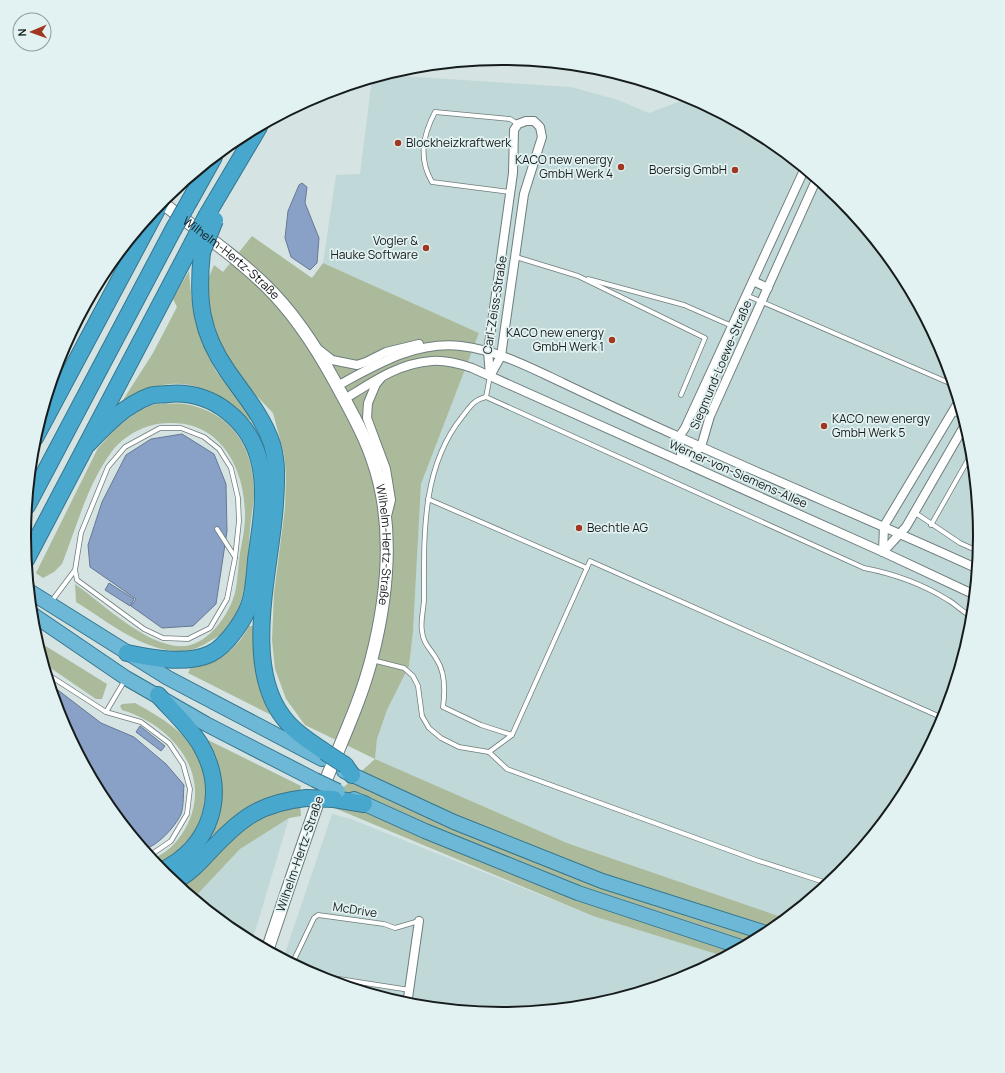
<svg xmlns="http://www.w3.org/2000/svg" width="1005" height="1073" font-family="Manrope,sans-serif">
<rect width="100%" height="100%" fill="#d5e4e3"/>
<g fill="#c0d8d7">
<polygon points="385,75 571,87 618,100 649,113 691,97 769,139 841,198 900,271 945,354 972,443 981,537 972,630 944,720 900,803 841,875 787,919 567,843 375,759 377,739 387,710 409,666 413,632 421,484 479,333 323,263 336,175 360,174 372,78"/>
<polygon points="332,814 351,819 593,916 726,957 685,979 596,1006 502,1015 409,1006 319,978 283,959"/>
<polygon points="289,818 252,942 236,934 193,899 240,849"/>
</g>
<g fill="#aaba9b">
<polygon points="252,236 312,278 323,263 479,333 421,484 413,632 409,666 387,710 377,739 375,759 567,843 787,919 768,934 726,957 593,916 325,804 375,759 305,725 286,699 275,669 272,640 274,593 285,508 286,475 284,454 273,413 252,391 228,359 216,336 209,313 207,282 214,265 223,272"/>
<path d="M189 271C191 306 198 340 216 371 227 388 243 402 254 419L249 420C229 400 200 381 170 384 153 386 138 393 123 400L153 353 177 307 173 299Z"/>
<path d="M155 404C165 404 176 403 185 404 231 412 253 446 254 491 254 503 251 517 250 530 247 564 248 607 223 633 219 636 214 639 210 641 203 646 193 650 185 651 146 654 107 621 76 602L75 584C104 604 148 649 185 646 210 643 229 614 235 593 238 580 238 566 240 553 242 542 245 529 245 517 246 470 221 421 169 423 148 423 126 434 113 450 88 482 77 526 62 564L54 572 43 578 36 573 98 448 116 428 140 410Z"/>
<path d="M249 626H254L279 719 188 673 191 667C218 662 236 651 249 626Z"/>
<polygon points="36,640 107,684 102,699 96,699 52,669 45,669"/>
<path d="M135 703C153 713 173 724 187 740 214 772 210 815 184 846 177 855 165 860 156 865L151 859C165 855 178 842 185 829 215 776 173 725 122 710L120 706 122 704Z"/>
<polygon points="208,740 301,786 300,790 266,798 251,805 211,836 216,822 216,762 207,743"/>
<path d="M300 803 301 816 289 818 240 849 193 899 181 889C207 869 224 841 251 822 262 814 286 808 300 803Z"/>
</g>
<g fill="#89a0c7" stroke="#667893">
<polygon points="302,183 307,187 305,203 319,238 317,263 310,270 291,257 285,238 288,211 299,185"/>
<polygon points="182,434 214,454 226,484 227,531 216,604 193,626 162,628 131,606 136,599 90,567 88,545 102,502 126,455 151,439"/>
<polygon points="109,583 134,599 130,606 105,590"/>
<path d="M50 684 101 723 134 737 166 764 184 785C183 794 184 806 181 814 176 826 156 848 143 849L105 802 60 719Z"/>
<polygon points="140,726 165,746 161,751 136,732"/>
</g>
<g fill="none" stroke-linecap="round" stroke-linejoin="round">
<g stroke="#6f7d7c" stroke-width="5.5">
<g id="service">
<path d="M510 192 432 182C418 158 423 135 435 112L510 119 518 124"/>
<polyline points="516,257 578,276 705,338 681,395"/>
<polyline points="588,279 684,305 732,326"/>
<polyline points="746,295 954,385"/>
<path d="M490 376 486 397 864 568C895 574 921 583 948 600 957 605 963 613 973 617"/>
<path d="M486 397C473 400 470 407 462 417 421 468 424 537 424 598 424 609 420 621 422 631 423 644 431 649 437 660 446 674 445 692 443 707L481 725 512 735"/>
<polyline points="953,412 964,418"/>
<polyline points="428,499 587,568"/>
<polyline points="914,512 960,543 980,552"/>
<polyline points="931,525 973,451"/>
<polyline points="217,529 235,557"/>
<polyline points="51,602 75,570 81,533 108,467 125,447 160,428 181,428 204,437 219,449 231,468 238,498 239,521 235,558 227,599 210,628 188,639 163,638 144,629 77,580 75,570"/>
<polyline points="372,660 404,668 413,676 418,686 422,716 429,728 441,738 459,747 489,752 507,769 756,860 830,884"/>
<polyline points="47,674 106,712 141,722 169,743 183,764 190,789 187,814 171,841 149,856"/>
<polyline points="106,712 125,680"/>
<polyline points="489,752 512,735 590,561 945,719"/>
<polyline points="292,964 314,918 318,915 384,924 395,928 419,921"/>
<polyline points="313,975 410,990"/>
</g>
</g>
<g stroke="#6f7d7c" stroke-width="10">
<g id="minor">
<polygon points="526,121 534,121 540,127 542,137 524,194 501,356 490,376 488,351 513,173 514,130 518,124"/>
<polyline points="805,168 685,428 679,437 682,462 701,447 710,416 817,178"/>
<polyline points="753,281 768,288"/>
<polyline points="318,349 332,360 357,365 366,362 386,352 419,344"/>
<polyline points="381,378 376,384 368,403 367,418 386,469 391,500 387,516"/>
<path d="M337 386C376 365 415 341 461 346 497 350 531 368 563 383 601 401 639 419 677 436 777 482 878 523 978 569"/>
<path d="M345 399C372 382 399 363 432 361 446 360 460 364 472 368L883 552 975 595"/>
<polyline points="883,552 884,526 959,401"/>
<polyline points="883,552 906,527 966,423"/>
<polyline points="407,1005 419,921"/>
</g>
</g>
<g stroke="#6f7d7c" stroke-width="14">
<g id="secondary">
<path id="s1" d="M161 202C196 229 233 254 265 285 293 312 316 347 335 382 348 406 363 431 372 458 395 522 388 596 371 661 360 703 340 744 324 785 304 840 286 895 267 951"/>
</g>
</g>
<g stroke="#36768e" stroke-width="16">
<g id="trunk">
<polyline points="29,591 168,678 322,759"/>
<polyline points="32,614 126,678 206,724 315,780"/>
<polyline points="344,771 454,822 602,881 769,934"/>
<polyline points="354,799 425,831 578,893 744,948"/>
</g>
</g>
<g stroke="#36768e" stroke-width="18">
<g id="motorway">
<polyline points="190,200 214,157"/>
<polyline points="207,215 259,127"/>
<path d="M202 252C197 299 200 332 228 372 245 396 263 417 272 444 278 464 276 484 275 504 271 567 242 664 283 717 294 732 311 742 325 752"/>
<polyline points="35,438 161,202"/>
<path d="M88 444C106 425 125 405 150 396 155 394 162 395 168 394 212 390 251 421 260 464 267 495 260 529 256 560 255 573 254 587 251 599 247 617 227 646 210 654 186 665 151 658 127 653"/>
<polyline points="27,506 173,230"/>
<polyline points="26,560 192,244"/>
<path d="M158 695C172 711 189 726 200 744 229 793 211 847 161 871"/>
<polyline points="345,765 352,775"/>
<polyline points="334,799 364,804"/>
<path d="M173 882C188 875 199 863 210 851 241 818 260 803 306 798"/>
</g>
</g>
<use href="#service" stroke="#fff" stroke-width="4"/>
<use href="#minor" stroke="#fff" stroke-width="8"/>
<use href="#secondary" stroke="#fff" stroke-width="12"/>
<use href="#trunk" stroke="#6cb8d6" stroke-width="14"/>
<use href="#motorway" stroke="#47a7cc" stroke-width="16"/>
<g stroke="#36768e" stroke-width="16" stroke-linecap="butt">
<polyline id="trunk-bridge" points="315,780 338,791"/>
</g>
<g stroke="#36768e" stroke-width="18" stroke-linecap="butt">
<g id="motorway-bridge">
<polyline points="173,230 190,200"/>
<polyline points="192,244 207,215"/>
<polyline points="202,252 215,220"/>
<polyline points="325,752 345,765"/>
<polyline points="306,798 334,799"/>
</g>
</g>
<use href="#trunk-bridge" stroke="#6cb8d6" stroke-width="14"/>
<use href="#motorway-bridge" stroke="#47a7cc" stroke-width="16"/>
</g>
<g fill="#a03721" stroke="#e2f1f1" stroke-width="1.5">
<circle cx="398" cy="143" r="4"/>
<circle cx="621" cy="167" r="4"/>
<circle cx="735" cy="170" r="4"/>
<circle cx="426" cy="248" r="4"/>
<circle cx="612" cy="340" r="4"/>
<circle cx="824" cy="426" r="4"/>
<circle cx="579" cy="528" r="4"/>
</g>
<g text-anchor="middle" stroke-width="3.5" stroke-linejoin="round" paint-order="stroke">
<g font-size="12" fill="#161b1b" stroke="#e2f1f1" text-anchor="end">
<text x="406" y="147" text-anchor="start">Blockheizkraftwerk</text>
<text x="613" y="164">KACO new energy<tspan x="613" dy="14">GmbH Werk 4</tspan></text>
<text x="727" y="174">Boersig GmbH</text>
<text x="418" y="245">Vogler &amp;<tspan x="418" dy="14">Hauke Software</tspan></text>
<text x="604" y="337">KACO new energy<tspan x="604" dy="14">GmbH Werk 1</tspan></text>
<text x="832" y="423" text-anchor="start">KACO new energy<tspan x="832" dy="14">GmbH Werk 5</tspan></text>
<text x="587" y="532" text-anchor="start">Bechtle AG</text>
</g>
<g font-size="12" fill="#161b1b" stroke="#e2f1f1">
<text dy="4" stroke="none"><textPath href="#s1" startOffset="90">Wilhelm-Hertz-Straße</textPath></text>
<text transform="translate(495 305) rotate(-81)" y="4">Carl-Zeiss-Straße</text>
<text transform="translate(721 365) rotate(-67)" y="4">Siegmund-Loewe-Straße</text>
<text transform="translate(738 474) rotate(24)" y="4">Werner-von-Siemens-Allee</text>
<text dy="4" stroke="none"><textPath href="#s1" startOffset="426">Wilhelm-Hertz-Straße</textPath></text>
<text transform="translate(300 854) rotate(-71)" y="4">Wilhelm-Hertz-Straße</text>
<text transform="translate(355 910) rotate(9)" y="4">McDrive</text>
</g>
</g>
<path d="M0 0H1005V1073H0ZM31 536a471 471 0 1 1 942 0a471 471 0 1 1-942 0Z" fill="#e2f1f1" fill-rule="evenodd"/>
<path fill="none" stroke="#161b1b" stroke-width="2" d="M31 536a471 471 0 1 1 942 0a471 471 0 1 1-942 0Z"/>
<g transform="translate(32 32) rotate(268)"><circle r="19" fill="#e2f1f1" stroke="#909b9b"/>
<path d="M0-3L7 15L0 10L-7 15Z" fill="#a03721"/>
<text y="-6" font-size="11" font-weight="bold" text-anchor="middle" fill="#161b1b">N</text>
</g>
</svg>
